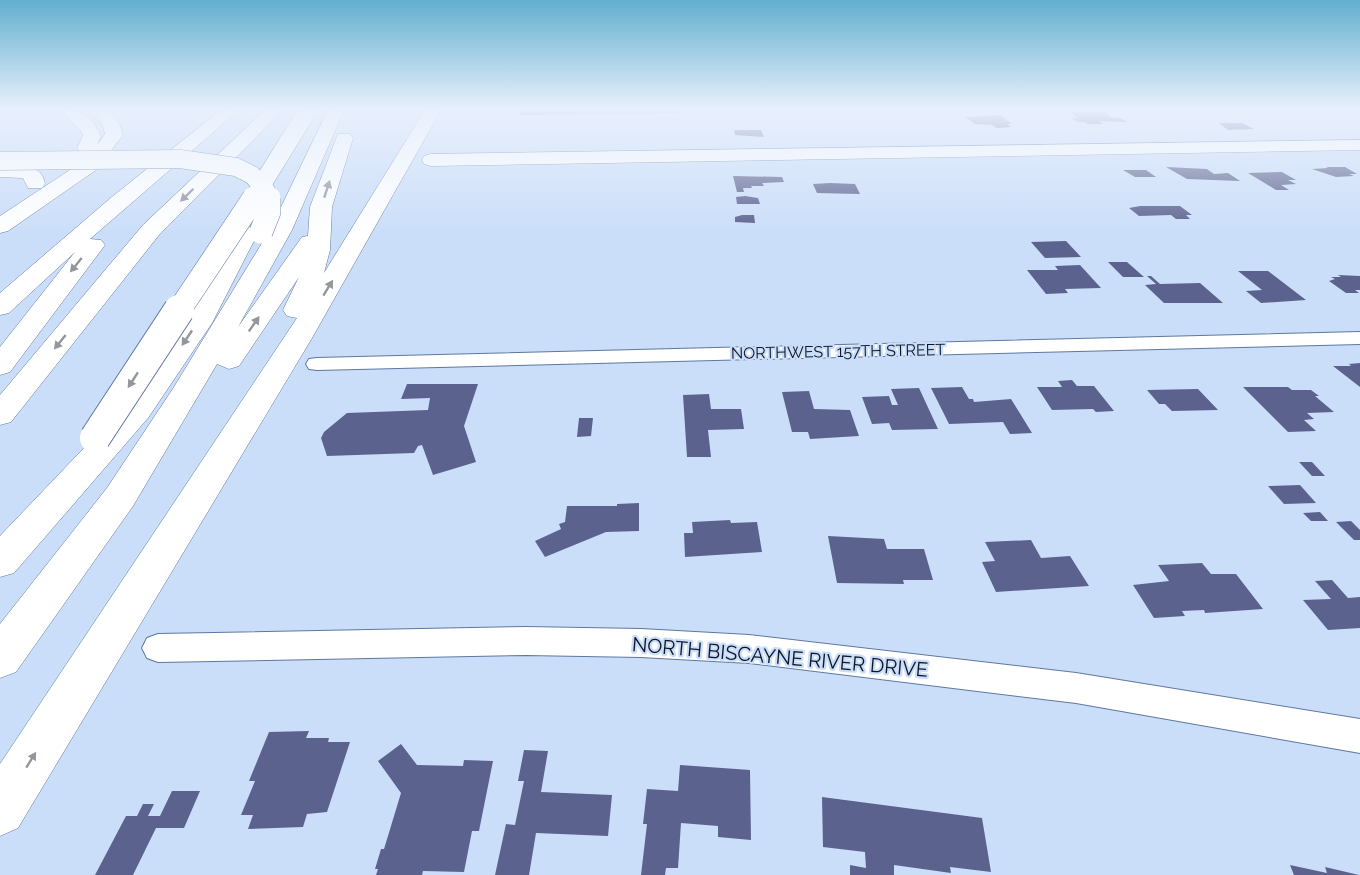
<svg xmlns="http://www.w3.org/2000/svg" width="1360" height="875" font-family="Raleway,sans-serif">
<rect width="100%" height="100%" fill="#cbdef9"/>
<g fill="#5c628e">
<polygon points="521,110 679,110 679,113 519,115"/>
<polygon points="1070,112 1106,112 1110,117 1121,118 1127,122 1099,121 1103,124 1088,124 1084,122 1077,122 1071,118 1078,118"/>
<polygon points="1000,115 1012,124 1007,124 1011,127 997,128 992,125 975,124 965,117"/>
<polygon points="1219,123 1242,123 1254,129 1228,130"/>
<polygon points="734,130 761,130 764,137 735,135"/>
<polygon points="1166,167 1207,169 1214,174 1228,173 1240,181 1187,179"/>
<polygon points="1326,167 1345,167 1357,174 1349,174 1354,176 1336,177 1312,169 1328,168"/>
<polygon points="1123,170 1146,170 1156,177 1135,177"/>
<polygon points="1282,172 1296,180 1288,180 1296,184 1281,185 1289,190 1276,190 1248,173"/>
<polygon points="733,176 782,177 784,182 762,183 764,186 751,186 752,188 743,188 744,192 737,192"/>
<polygon points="830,183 855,184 860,194 817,193 813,184"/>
<polygon points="745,196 758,198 760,204 737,204 736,197"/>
<polygon points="1140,206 1180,206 1192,215 1186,215 1190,219 1176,219 1171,215 1139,216 1129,208"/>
<polygon points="742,215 754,215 755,223 735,222 735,217"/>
<polygon points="1066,241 1081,257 1045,258 1031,242"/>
<polygon points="1108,262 1127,262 1144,277 1123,277"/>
<polygon points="1080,265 1101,288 1065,289 1068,293 1046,294 1027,270 1058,270 1055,266"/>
<polygon points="1238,271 1268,271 1306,300 1261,303 1246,291 1262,290"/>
<polygon points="1338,275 1360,276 1360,290 1355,290 1359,293 1346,293 1329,281 1335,279 1331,277 1341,277"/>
<polygon points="1147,276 1151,276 1160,284 1200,283 1223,303 1164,303 1145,285 1156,284"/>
<polygon points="1360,363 1360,387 1333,366 1351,366 1349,364"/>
<polygon points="1072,380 1077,386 1094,386 1114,411 1096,412 1093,409 1052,410 1037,387 1062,387 1058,381"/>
<polygon points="407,384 478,384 464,426 476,462 433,475 422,445 418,446 414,453 327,456 321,438 324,432 347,413 428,410 430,398 401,399"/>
<polygon points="962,387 969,399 973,399 974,402 1011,399 1032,433 1010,434 1003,422 949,424 931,388"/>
<polygon points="1243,387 1288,387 1292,390 1311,390 1319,396 1315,396 1334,412 1307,413 1314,419 1304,420 1316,431 1288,432"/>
<polygon points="919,388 938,429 892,430 889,423 872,424 862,397 889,396 892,405 898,405 891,389"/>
<polygon points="1198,389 1218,410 1172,411 1165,404 1159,404 1147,390"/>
<polygon points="809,391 814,409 850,410 859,436 810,439 808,432 792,432 782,392"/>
<polygon points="709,394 711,409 741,409 744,429 708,430 711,457 687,457 683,395"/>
<polygon points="579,418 593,418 591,436 577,437"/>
<polygon points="1299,462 1312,462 1325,476 1312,476"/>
<polygon points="1300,485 1316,503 1284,504 1268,486"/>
<polygon points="639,503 639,531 606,532 545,557 535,541 561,529 559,524 565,522 567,506 617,506 617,504"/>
<polygon points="1320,512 1328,521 1311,521 1303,513"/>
<polygon points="730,520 731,523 757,522 762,552 685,557 684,533 693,533 692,522"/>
<polygon points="1351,521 1360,530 1360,540 1354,540 1336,522"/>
<polygon points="828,536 884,539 887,549 924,549 933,580 903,580 904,584 837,583"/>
<polygon points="1031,540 1041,558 1070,556 1089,586 996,592 982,562 995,561 985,542"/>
<polygon points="1202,563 1211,574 1236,574 1263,609 1205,613 1204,610 1182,611 1185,616 1154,618 1133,585 1169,581 1158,565"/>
<polygon points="1332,580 1348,598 1360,597 1360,628 1328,630 1303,600 1331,599 1315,581"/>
<polygon points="309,731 306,738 329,738 328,742 350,742 327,812 307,814 303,827 248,829 253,815 241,815 255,781 249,781 269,732"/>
<polygon points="401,744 417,765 463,766 464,760 493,761 479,831 472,831 464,872 423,871 422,875 376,875 378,869 375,869 381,849 384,849 401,793 378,761"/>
<polygon points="524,750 548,751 541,792 612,795 608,836 536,833 529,875 495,875 506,824 515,825 524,781 518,781"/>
<polygon points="680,765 750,770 751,840 718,837 718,826 681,823 678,868 666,868 665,875 641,875 647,824 643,824 647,789 678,791"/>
<polygon points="172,791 200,791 184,828 156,828 133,875 95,875 126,816 137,816 143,804 154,804 148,816 160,816"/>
<polygon points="822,797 982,818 991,872 950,867 951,873 894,865 894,875 850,875 850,865 866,868 865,852 823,847"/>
<polygon points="1290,865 1327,873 1325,867 1359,875 1294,875"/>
</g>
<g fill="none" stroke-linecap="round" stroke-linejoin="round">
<g stroke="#5d78a1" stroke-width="2">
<g id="street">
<polygon points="1360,332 1360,344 317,370 309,369 306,364 309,359 317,358"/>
<polygon points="526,627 641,629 749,635 1076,673 1360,719 1360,753 1076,703 749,663 641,657 526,655 158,662 147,658 142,648 147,638 158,634"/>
</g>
</g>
<g stroke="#5d78a1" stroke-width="1">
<polygon id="secondary" points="1360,140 1360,150 431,166 424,164 422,160 424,156 431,154"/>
</g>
<g stroke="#5d78a1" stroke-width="1">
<g id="primary">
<path d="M60 110C83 110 91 115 101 136L97 145 105 134 102 123 87 110 108 111 119 123 123 135 96 170 8 231 0 233V216L82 162 90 152H80L77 148 83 136 81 131Z"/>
<path d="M0 165C18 166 42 162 45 184L42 188H28L23 178 0 177Z"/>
</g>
</g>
<g stroke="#5d78a1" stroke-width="1">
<g id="highway">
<polygon points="221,110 239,110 90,239 101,240 105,245 10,372 0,375 0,347 75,252 9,313 0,315 0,293 113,196"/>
<polygon points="265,110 283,110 159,235 11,422 0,425 0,395 143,225"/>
<polygon points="328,110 344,110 292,230 238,327 302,237 308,236 310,207 338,134 350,134 353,138 332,207 330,250 324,273 425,110 441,110 312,338 18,828 0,836 0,764 297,318 287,316 283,310 299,277 239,366 229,369 217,364 133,506 16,672 0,678 0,624 107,488 174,387 270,230"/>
<polygon points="247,226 255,228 258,233 212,323 148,418 14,573 0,577 0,536 126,404 185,322 236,233 239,228"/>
</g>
</g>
<use href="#street" fill="#fff" fill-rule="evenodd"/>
<use href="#secondary" fill="#fff" fill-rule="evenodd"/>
<use href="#primary" fill="#fff" fill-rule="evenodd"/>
<use href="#highway" fill="#fff" fill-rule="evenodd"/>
<g stroke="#5d78a1" stroke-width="19" stroke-linecap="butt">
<g id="highway-bridge-far2">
<polyline points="0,161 180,159 236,167 252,175 265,189 270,199"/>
<polyline points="253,199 308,110"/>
</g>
</g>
<g stroke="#5d78a1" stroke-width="24" stroke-linecap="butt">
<g id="highway-bridge-far1">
<polyline points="261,232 269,212 269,198"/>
<polyline points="178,312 254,198"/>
</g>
</g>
<g stroke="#5d78a1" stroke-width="32" stroke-linecap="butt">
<polyline id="highway-bridge" points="95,438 179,310"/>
</g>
<use href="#highway-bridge-far2" stroke="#fff" stroke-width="18"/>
<use href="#highway-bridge-far1" stroke="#fff" stroke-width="23"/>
<use href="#highway-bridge" stroke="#fff" stroke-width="30"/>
</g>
<defs><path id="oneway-solid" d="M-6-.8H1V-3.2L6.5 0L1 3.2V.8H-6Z" transform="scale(1.5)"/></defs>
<g fill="#92969d">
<use href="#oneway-solid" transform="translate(327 189) rotate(-72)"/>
<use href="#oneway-solid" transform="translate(187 195) rotate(136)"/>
<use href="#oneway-solid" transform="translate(76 265) rotate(129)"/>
<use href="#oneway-solid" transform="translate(328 288) rotate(-59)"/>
<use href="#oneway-solid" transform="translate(254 324) rotate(-55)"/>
<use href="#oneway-solid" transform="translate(187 338) rotate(124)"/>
<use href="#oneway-solid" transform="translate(60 342) rotate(129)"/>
<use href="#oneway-solid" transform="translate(133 380) rotate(123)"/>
<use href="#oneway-solid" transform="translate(31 760) rotate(-58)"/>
</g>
<linearGradient id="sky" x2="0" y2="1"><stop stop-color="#62afcf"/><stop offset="0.47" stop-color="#e8f0fc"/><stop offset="1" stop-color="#e8f0fc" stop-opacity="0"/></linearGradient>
<rect width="1360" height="233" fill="url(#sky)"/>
<g text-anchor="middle" stroke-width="4.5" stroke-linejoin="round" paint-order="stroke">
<g font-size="16" fill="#0c1626" stroke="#cbdef9">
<text transform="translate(838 351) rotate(-1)" y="6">NORTHWEST 157TH STREET</text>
</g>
<g font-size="20" fill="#0c1626" stroke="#cbdef9">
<text transform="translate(780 657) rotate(5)" y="7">NORTH BISCAYNE RIVER DRIVE</text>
</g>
</g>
</svg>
